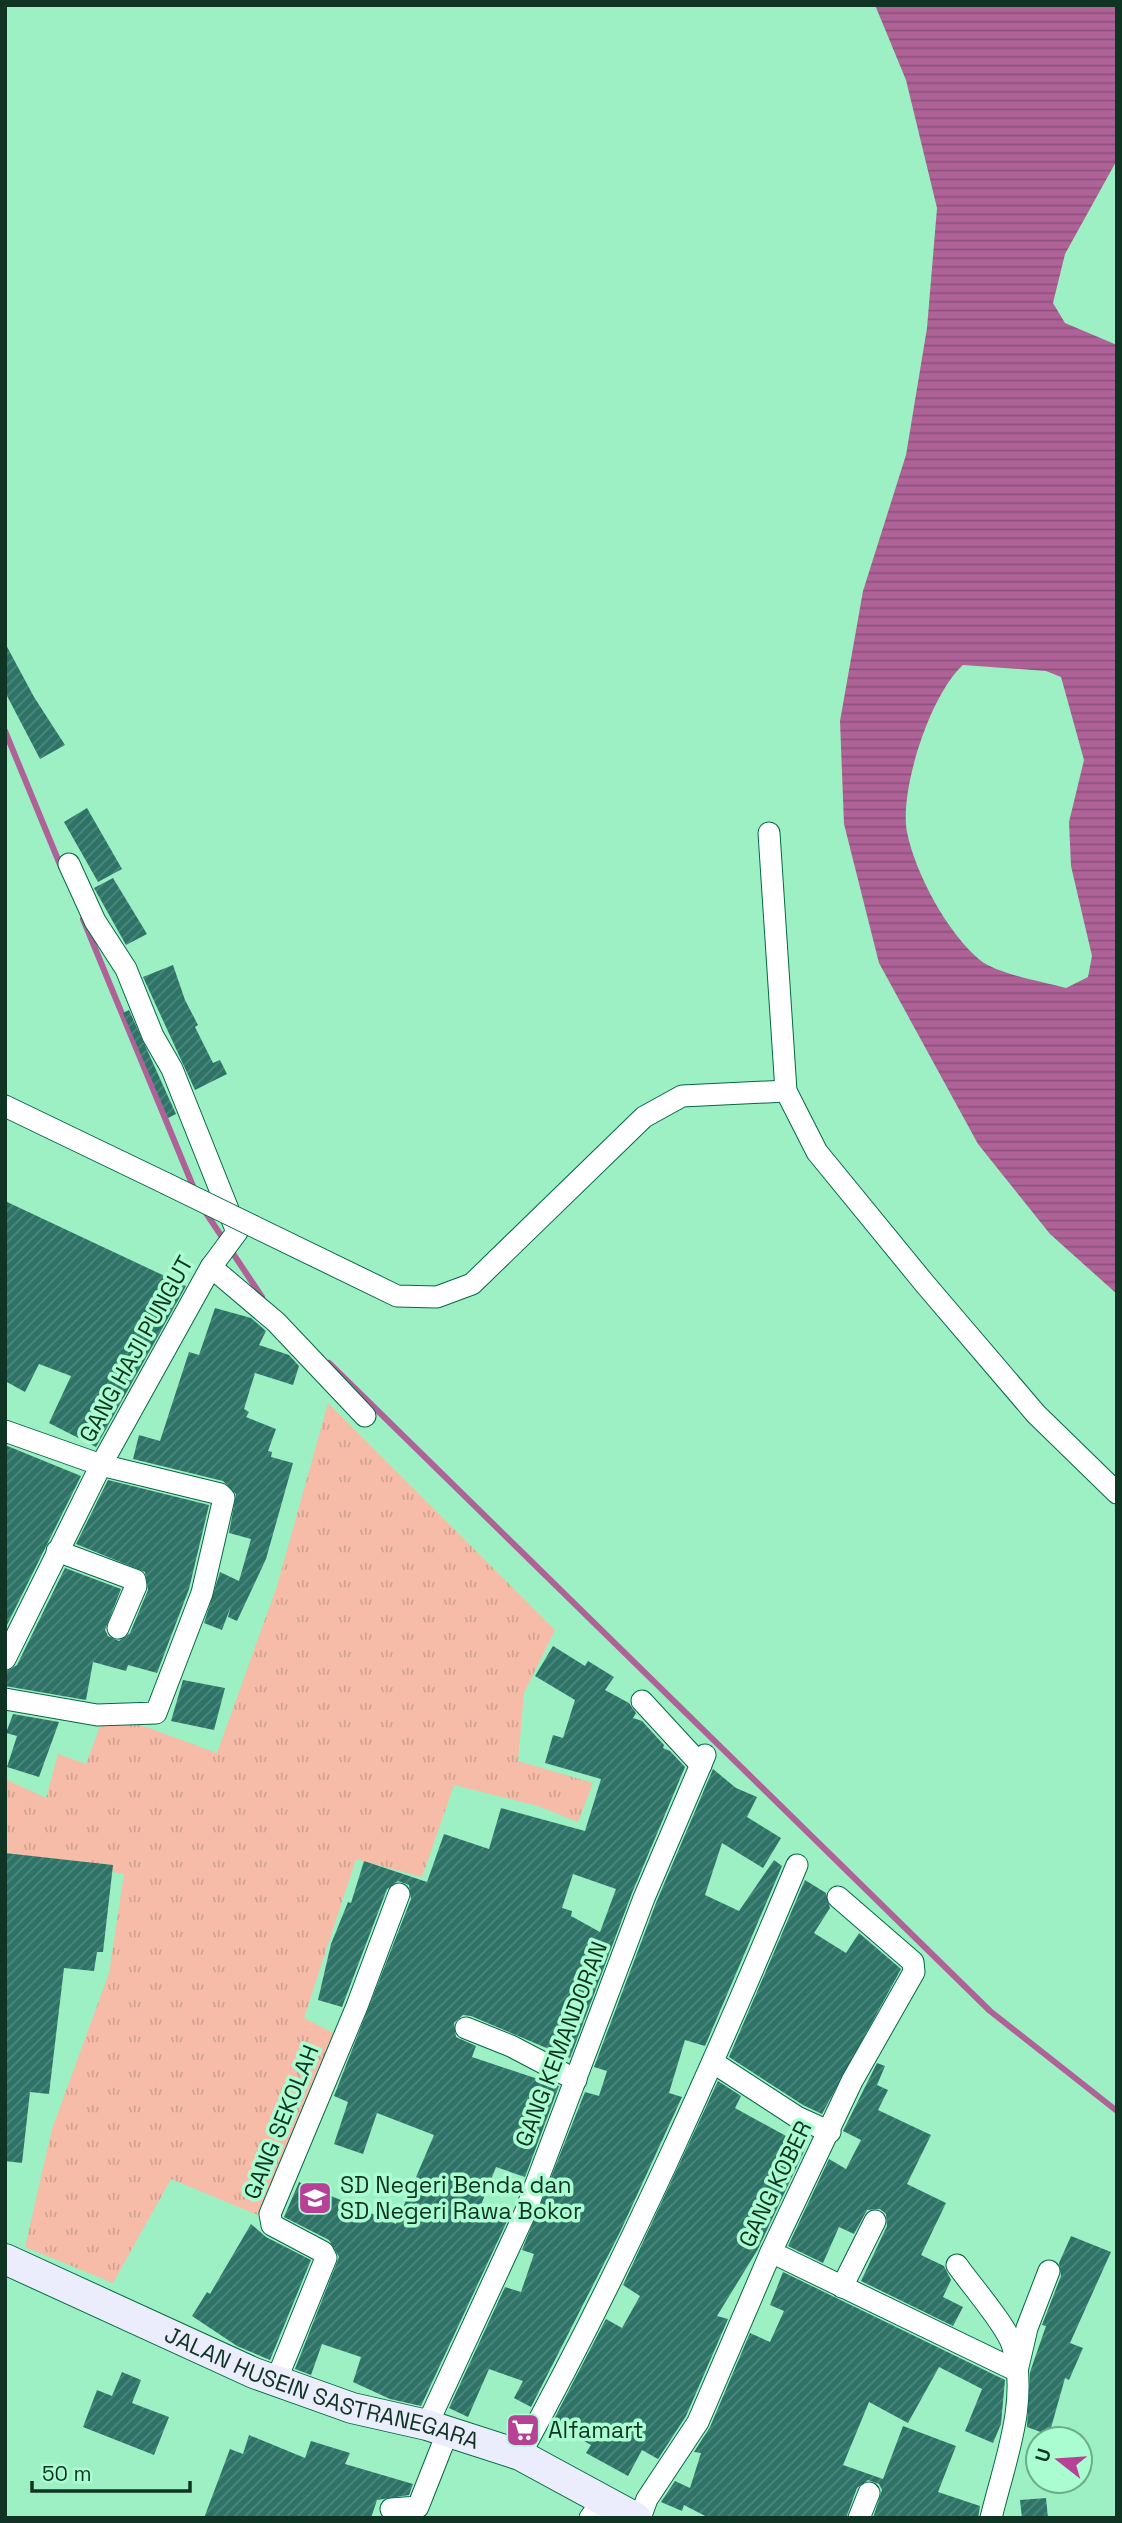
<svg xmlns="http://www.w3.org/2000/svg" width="1122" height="2523" font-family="'Space Grotesk',sans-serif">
<defs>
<pattern id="grass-tufts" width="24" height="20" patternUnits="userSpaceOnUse" patternTransform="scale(1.75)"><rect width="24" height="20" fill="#f6bca8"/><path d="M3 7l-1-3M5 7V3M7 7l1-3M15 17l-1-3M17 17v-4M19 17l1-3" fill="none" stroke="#d2a290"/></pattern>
<pattern id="water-rules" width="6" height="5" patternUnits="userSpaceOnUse" patternTransform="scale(1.75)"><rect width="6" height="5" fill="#af6297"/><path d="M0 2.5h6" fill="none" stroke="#8d527b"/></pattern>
<pattern id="building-hatch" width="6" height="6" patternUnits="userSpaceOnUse" patternTransform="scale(1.75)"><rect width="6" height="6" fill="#2e7367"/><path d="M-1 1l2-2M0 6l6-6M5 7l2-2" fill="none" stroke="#50877c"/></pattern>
</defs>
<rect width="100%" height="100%" fill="#9df0c3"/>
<polygon fill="url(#grass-tufts)" points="328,1403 555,1630 524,1693 518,1761 593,1783 578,1822 538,1806 454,1785 422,1877 356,1859 304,2018 341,2037 258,2215 171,2179 113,2283 25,2247 52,2129 109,1973 124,1874 5,1852 5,1779 46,1798 58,1754 86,1764 105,1712 217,1753 277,1586"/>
<path fill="url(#water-rules)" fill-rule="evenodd" d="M875 5H1117V160L1065 254 1053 303 1065 323 1117 345V1294L1050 1234 978 1144 879 963 844 824 840 721 863 591 906 455 927 328 937 208 906 80ZM963 665 1046 671 1061 677 1084 760 1069 822 1071 866 1092 956 1088 977 1066 988C1044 982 997 974 980 960 948 934 915 873 907 832 899 790 931 693 963 665Z"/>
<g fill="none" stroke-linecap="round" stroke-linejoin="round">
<g stroke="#af6297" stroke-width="6">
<polyline points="5,731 61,867"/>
<polyline points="83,919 195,1191"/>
<polyline points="202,1207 262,1297"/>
<polyline points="329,1363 990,2011 1117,2111"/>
</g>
</g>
<g fill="url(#building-hatch)" fill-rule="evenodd">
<polygon points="5,643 34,697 65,745 40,759 5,692"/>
<polygon points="87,808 122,869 98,882 64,822"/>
<polygon points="113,878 147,934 126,945 94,888"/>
<polygon points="173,965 185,1000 198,1025 195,1027 213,1063 220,1060 227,1074 195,1090 143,977"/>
<polygon points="129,1010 176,1114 168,1118 123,1013"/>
<polygon points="5,1201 186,1286 96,1447 49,1423 71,1376 39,1364 25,1392 5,1381"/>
<polygon points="215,1308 251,1318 266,1331 259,1345 289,1355 299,1366 293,1385 255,1373 244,1409 249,1412 246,1417 276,1429 268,1451 272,1452 271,1457 293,1463 266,1559 237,1621 228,1617 231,1606 222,1630 204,1623 220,1572 239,1581 251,1539 229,1533 236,1494 223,1481 133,1459 139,1435 160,1441 189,1352 199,1355"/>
<polygon points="5,1445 81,1476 5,1629"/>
<polygon points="108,1480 209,1505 189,1589 157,1673 128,1665 126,1671 93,1662 86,1700 5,1686 5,1672 17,1665 65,1568 121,1589 105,1630 108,1636 119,1641 130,1633 148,1590 145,1572 76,1544"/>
<path d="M553 1646 585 1666 588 1661 614 1677 605 1690 629 1703 636 1713 633 1718 642 1721 664 1745 663 1748 670 1751 685 1767 632 1893 570 2058 471 2016 463 2015 454 2023 456 2037 476 2046 472 2057 559 2086 525 2177 496 2167 481 2205 509 2217 421 2406 390 2399 353 2382 361 2357 322 2344 311 2375 295 2369 339 2257 329 2240 284 2217 299 2182 396 2224 434 2135 377 2113 363 2154 334 2144 348 2102 334 2096 411 1899 409 1885 398 1881 387 1889 342 2007 318 2000 331 1944 348 1902 351 1903 364 1861 427 1882 444 1834 489 1849 501 1808 585 1831 601 1779 545 1763 553 1735 563 1738 575 1700 535 1676ZM573 1874 616 1889 600 1932 571 1916 572 1911 562 1908Z"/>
<polygon points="183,1680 225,1688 214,1730 171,1721"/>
<polygon points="13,1714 59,1722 39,1777 7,1767 17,1736 6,1733"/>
<polygon points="713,1769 736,1788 757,1797 747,1817 781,1838 763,1868 722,1843 705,1895 739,1911 774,1860 782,1866 705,2046 685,2040 669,2093 682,2097 620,2232 531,2407 514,2398 523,2381 489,2369 468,2417 449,2408 505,2287 521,2292 534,2254 522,2250 585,2092 599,2096 607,2071 594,2067 656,1903"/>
<polygon points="5,1853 113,1865 103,1952 97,1952 94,1971 64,1968 49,2094 30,2092 22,2163 5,2161"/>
<polygon points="805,1880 826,1893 830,1908 814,1933 846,1953 859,1933 901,1969 822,2114 803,2105 729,2057"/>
<polygon points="877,2063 885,2066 877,2085 888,2090 878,2110 931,2135 907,2184 946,2203 921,2255 944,2266 951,2280 943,2297 963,2307 953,2326 861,2281 887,2226 886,2214 880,2209 867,2210 854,2234 839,2227 823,2263 788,2246 829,2159 846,2169 861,2140 843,2131"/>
<polygon points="718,2081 741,2096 735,2108 806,2147 758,2249 717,2316 728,2319 686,2416 658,2459 642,2450 628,2476 586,2453 591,2445 552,2423 606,2319 622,2328 640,2296 623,2285"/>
<polygon points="251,2224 266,2237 311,2260 270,2360 237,2346 192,2316 207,2292 210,2294"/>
<polygon points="1071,2236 1111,2252 1070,2343 1083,2348 1069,2380 1065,2378 1049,2435 1027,2427 1030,2372 1046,2326 1042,2325 1061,2276 1059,2263"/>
<polygon points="783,2272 1005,2380 1001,2424 993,2443 965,2431 982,2389 939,2367 908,2423 869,2402 843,2465 883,2479 903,2426 956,2446 938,2492 980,2506 978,2518 873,2518 882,2490 879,2484 868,2480 857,2488 846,2518 709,2518 684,2505 682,2511 661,2502 675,2481 690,2488 701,2453 694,2452 710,2427 750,2333 770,2342 784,2311 770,2305"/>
<polygon points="122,2372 141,2380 132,2403 169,2417 154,2455 83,2427 97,2390 112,2396"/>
<polygon points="249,2435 305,2458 311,2441 350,2453 345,2464 413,2484 409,2495 377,2500 371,2518 204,2518 230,2449 243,2454"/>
<polygon points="1046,2498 1048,2518 1022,2518 1020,2500"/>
</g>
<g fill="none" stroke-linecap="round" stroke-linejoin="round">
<g stroke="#036943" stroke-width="23">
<g id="street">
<polyline points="769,833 786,1091 817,1152 925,1284 1036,1414 1117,1493"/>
<polyline points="5,1106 165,1183"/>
<polyline points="253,1226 397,1296 437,1297 472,1284 644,1117 682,1096 786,1091"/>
<polyline points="211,1267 276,1322 365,1416"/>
<polyline points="5,1431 101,1465 211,1267 237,1232 172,1069 153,1036 126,969 95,921 69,864"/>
<polyline points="57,1551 135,1580 136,1586 118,1628"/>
<polyline points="5,1659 101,1465 220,1494 224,1498 202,1593 156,1713 97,1715 5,1699"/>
<polyline points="642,1701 701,1765"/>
<polyline points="466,2028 511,2046 576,2080"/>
<polyline points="714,2063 797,2117 830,2132"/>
<polyline points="771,2252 1017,2371 1027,2328 1049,2271"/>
<path d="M957 2265C971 2285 1005 2324 1012 2344 1030 2400 1004 2463 991 2518"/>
<polyline points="842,2287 875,2221"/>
<polyline points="276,2381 326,2258 323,2252 272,2225 270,2214 357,2006 399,1894"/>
<polyline points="427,2425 525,2213 644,1898 705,1755"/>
<path d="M520 2455C625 2264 713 2066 797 1865"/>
<polyline points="391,2509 418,2507 448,2431"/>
<polyline points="590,2518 603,2500"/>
<polyline points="640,2518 647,2499 698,2422 771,2252 852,2081 914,1972 913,1962 838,1897"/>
<polyline points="859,2518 869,2493"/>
</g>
</g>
<g stroke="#036943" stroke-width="32">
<g id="secondary">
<path id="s1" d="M5 2259 254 2373 352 2408 427 2425 520 2455 636 2518"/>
</g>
</g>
<use href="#street" stroke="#fff" stroke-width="21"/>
<use href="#secondary" stroke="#ebedfc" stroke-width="30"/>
<g stroke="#036943" stroke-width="23" stroke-linecap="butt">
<polyline id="street-bridge" points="165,1183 253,1226"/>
</g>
<use href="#street-bridge" stroke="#fff" stroke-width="21"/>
</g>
<defs>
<g id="school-square" transform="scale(1.75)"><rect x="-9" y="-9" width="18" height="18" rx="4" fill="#b74197" stroke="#aafdd0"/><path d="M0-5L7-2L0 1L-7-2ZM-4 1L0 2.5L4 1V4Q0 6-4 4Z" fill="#fff"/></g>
<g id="supermarket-square" transform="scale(1.75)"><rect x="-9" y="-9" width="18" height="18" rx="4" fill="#b74197" stroke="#aafdd0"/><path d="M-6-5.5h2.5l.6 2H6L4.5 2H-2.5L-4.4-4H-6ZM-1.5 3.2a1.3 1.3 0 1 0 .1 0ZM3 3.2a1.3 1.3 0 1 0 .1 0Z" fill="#fff"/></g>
</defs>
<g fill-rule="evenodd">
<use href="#school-square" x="315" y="2198"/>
<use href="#supermarket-square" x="523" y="2430"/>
</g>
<g text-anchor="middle" stroke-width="7" stroke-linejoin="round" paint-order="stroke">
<g font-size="23" fill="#103423" stroke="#aafdd0">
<text transform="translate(136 1349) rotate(-61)" y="8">GANG HAJI PUNGUT</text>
<text transform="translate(561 2044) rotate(-69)" y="8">GANG KEMANDORAN</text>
<text transform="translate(281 2122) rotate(-68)" y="8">GANG SEKOLAH</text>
<text transform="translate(775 2184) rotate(-64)" y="8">GANG KOBER</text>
<text dy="8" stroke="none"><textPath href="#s1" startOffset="343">JALAN HUSEIN SASTRANEGARA</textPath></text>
</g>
<g font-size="23" fill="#103423" stroke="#aafdd0" text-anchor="start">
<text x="340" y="2193">SD Negeri Benda dan<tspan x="340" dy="26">SD Negeri Rawa Bokor</tspan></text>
<text x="548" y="2438">Alfamart</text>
</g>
</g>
<rect width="1122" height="2523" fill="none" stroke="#103423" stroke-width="14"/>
<g transform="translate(1059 2460) rotate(287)"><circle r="33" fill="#aafdd0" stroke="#6cad8b" stroke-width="2"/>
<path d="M0-5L12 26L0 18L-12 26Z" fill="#b74197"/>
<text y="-10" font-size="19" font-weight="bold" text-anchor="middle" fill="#103423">U</text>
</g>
<path d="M32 2481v10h158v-10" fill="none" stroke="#103423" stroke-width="3.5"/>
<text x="42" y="2481" font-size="21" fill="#103423" stroke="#aafdd0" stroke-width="5" paint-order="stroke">50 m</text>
</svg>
